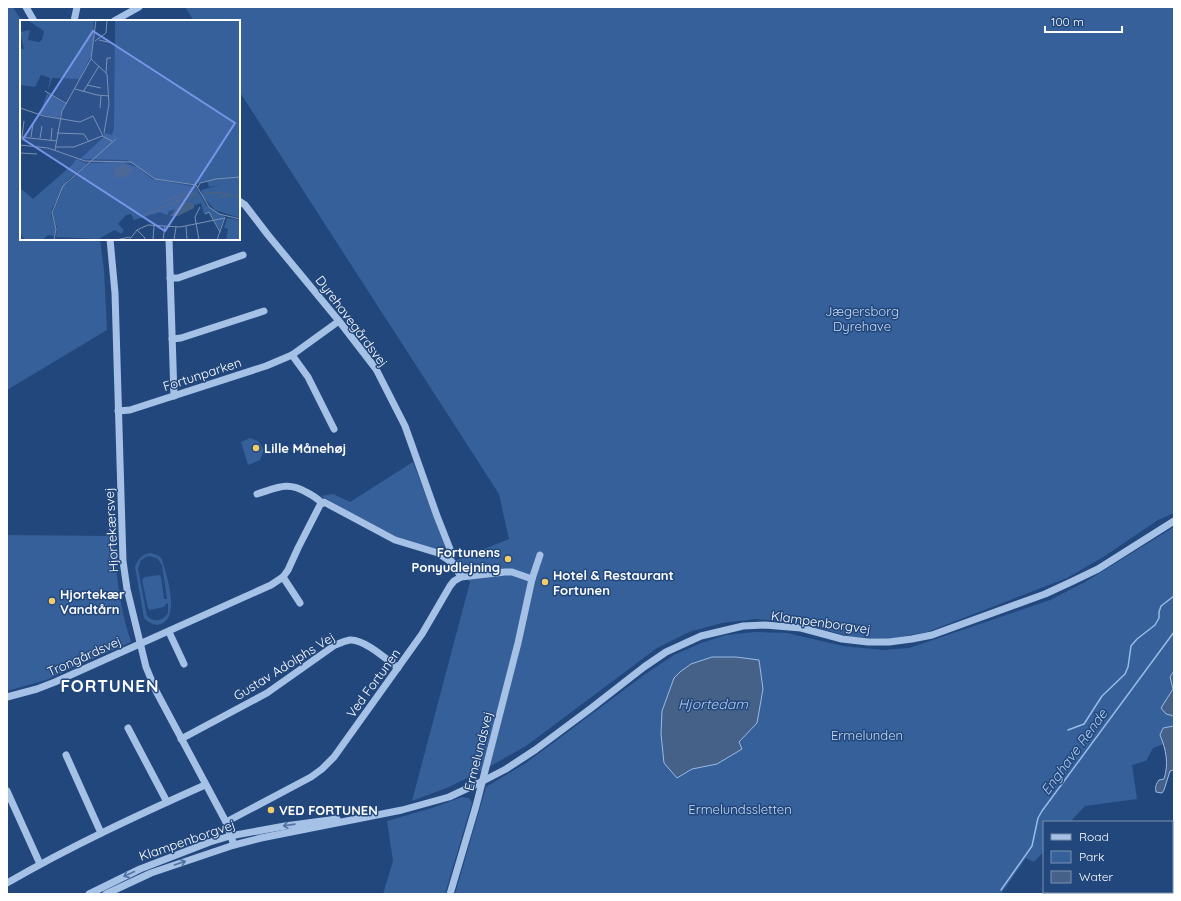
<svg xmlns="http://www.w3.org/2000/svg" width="1181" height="901" font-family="Quicksand,sans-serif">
<rect width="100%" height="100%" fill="#22477c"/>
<g fill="#35609a" fill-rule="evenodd">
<polygon points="7,7 13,7 22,21 21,21 21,239 100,239 104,270 107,330 7,390"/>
<polygon points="185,7 1174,7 1174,513 1158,520 1105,556 1067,578 927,632 889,639 853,637 794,622 756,619 722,623 689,632 657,648 526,746 489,767 449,787 412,801 470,582 452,562 509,539 499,494 239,91 239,21 194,21"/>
<polygon points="250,438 258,441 264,450 260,460 248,465 241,442"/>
<polygon points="413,462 445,546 442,552 403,541 321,496 333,494 350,502"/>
<polygon points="1174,527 1174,671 1170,677 1173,689 1162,708 1166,714 1174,716 1174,726 1162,728 1160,735 1164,744 1153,748 1146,761 1132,765 1137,799 1085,806 1070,822 1044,822 1044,851 1034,862 1026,858 1001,894 455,894 486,787 526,763 644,675 674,655 701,643 726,635 754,632 787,633 843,646 883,650 909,648 1050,600 1085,582"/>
<path d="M7 535 114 536C116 572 119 607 131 642L46 680 7 691Z"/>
<path d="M151 553 159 556 162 559C166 574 181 617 161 624 155 626 149 623 144 618L135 567C138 559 142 554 151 553ZM148 556 157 558 162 565 167 599H164L161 577 159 575 145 577 142 580 148 608 150 610 164 607 166 604 168 603V613C163 621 154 623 147 616L138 569 141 560Z"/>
<polygon points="462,797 469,798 472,803 445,894 383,894 393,861 387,821 432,808"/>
</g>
<g fill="#456188" stroke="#99bbe7">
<polygon points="712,657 736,657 759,660 763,689 757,723 739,742 742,749 717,764 692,769 677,778 664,763 661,734 662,711 674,678 680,672 691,664"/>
<polygon points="1174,671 1174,716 1166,714 1161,708 1173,689 1170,677"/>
<path d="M1174 726V770L1170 771 1164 790 1162 793 1156 792C1155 787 1156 784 1159 780L1164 779C1169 764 1166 749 1160 735L1163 728Z"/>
</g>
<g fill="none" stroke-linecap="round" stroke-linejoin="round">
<g stroke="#99bbe7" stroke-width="1.5">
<polyline points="1068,730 1084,724 1102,696 1125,674 1128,667 1131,646 1137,639 1155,625 1159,618 1159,612 1161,606 1174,596"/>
<polyline points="1001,890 1032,846 1038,818 1042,811 1174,632"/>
</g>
<g stroke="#a5c1e6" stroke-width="7">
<polyline points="26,7 34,21"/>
<polyline points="74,21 77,7"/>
<polyline points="114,21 139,7"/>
<polyline points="239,201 245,205 268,235 339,321 376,369 405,426 437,516 452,554 450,561"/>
<polyline points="110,239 115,293 122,529 123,561 127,589 146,667 156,691 226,822 234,845"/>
<polyline points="169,239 174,396"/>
<polyline points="170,278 178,278 243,255"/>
<polyline points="172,339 181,338 264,311"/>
<polyline points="292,355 308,377 334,429"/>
<polyline points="118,411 130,410 266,366 292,355 339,321"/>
<path d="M257 494C277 488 287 481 306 492 312 495 317 498 322 503"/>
<polyline points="283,577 300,603"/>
<polyline points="169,632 184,664"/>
<polyline points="7,697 37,689 55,682 271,585 283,577 288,570 298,548 320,505 324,502 395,540 438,553 453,563 461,577"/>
<polyline points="128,728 167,802"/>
<path d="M181 739 267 693 335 645C340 643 344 641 350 640 364 639 386 659 398 668"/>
<polyline points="66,755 101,833"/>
<polyline points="7,791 40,864"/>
<polyline points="226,822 311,777 322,769 334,757 422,634 450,586 454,581 461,577 505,572 512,572 532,579"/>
<polyline points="1172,868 1174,867"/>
<polyline points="1172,880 1174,885"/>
<path d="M7 883C71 846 138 815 205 785"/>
<polyline points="89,894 140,869 210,842 230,836 285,826 337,819"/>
<polyline points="106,894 151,873 234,845 261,838 402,810 449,797 481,782 506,769 535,750 590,709 644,667 666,652 701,636 743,626 765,625 801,628 842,639 868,642 889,642 912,639 932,635 1045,594 1071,582 1098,569 1174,521"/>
<polyline points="450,894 476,806 518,643 532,579 540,555"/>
<polyline points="1122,894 1126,892"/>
</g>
</g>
<defs><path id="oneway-shaft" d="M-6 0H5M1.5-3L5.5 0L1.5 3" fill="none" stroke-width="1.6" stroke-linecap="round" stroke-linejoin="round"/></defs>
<g stroke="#5072a1">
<use href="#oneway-shaft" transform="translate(289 825) rotate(172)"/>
<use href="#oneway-shaft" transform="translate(180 863) rotate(-19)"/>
<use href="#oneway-shaft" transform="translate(129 874) rotate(155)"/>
</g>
<g fill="#f2cd67" stroke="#22477c" stroke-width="1.5">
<circle cx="256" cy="448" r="4"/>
<circle cx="508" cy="559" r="4"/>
<circle cx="545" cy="582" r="4"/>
<circle cx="52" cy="601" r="4"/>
<circle cx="271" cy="810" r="4"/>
</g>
<g text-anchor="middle" stroke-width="3" stroke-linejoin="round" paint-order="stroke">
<g font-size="13" fill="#c8dbf5" stroke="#22477c">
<text x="862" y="316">Jægersborg<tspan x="862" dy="15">Dyrehave</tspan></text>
<text x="867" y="740">Ermelunden</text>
<text x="740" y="814">Ermelundssletten</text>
</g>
<g font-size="13" fill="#fff" stroke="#22477c">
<text transform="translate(352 321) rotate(53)" y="5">Dyrehavegårdsvej</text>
<text transform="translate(202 374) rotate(-18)" y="5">Fortunparken</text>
<text transform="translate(111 530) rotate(-93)" y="5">Hjortekærsvej</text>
<text transform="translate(821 622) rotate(8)" y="5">Klampenborgvej</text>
<text transform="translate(84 656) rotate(-24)" y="5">Trongårdsvej</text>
<text transform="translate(284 666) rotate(-32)" y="5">Gustav Adolphs Vej</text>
<text transform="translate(373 683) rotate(-54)" y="5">Ved Fortunen</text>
<text transform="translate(478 751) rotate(-76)" y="5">Ermelundsvej</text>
<text transform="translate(187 840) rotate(-19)" y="5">Klampenborgvej</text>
</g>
<g font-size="13" font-weight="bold" fill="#fff" stroke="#22477c" text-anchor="start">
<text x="264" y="453">Lille Månehøj</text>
<text x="500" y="557" text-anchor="end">Fortunens<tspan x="500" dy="15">Ponyudlejning</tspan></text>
<text x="553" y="580">Hotel &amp; Restaurant<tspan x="553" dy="15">Fortunen</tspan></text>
<text x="60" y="599">Hjortekær<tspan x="60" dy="15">Vandtårn</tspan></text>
<text x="279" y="815">VED FORTUNEN</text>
</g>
<g font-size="14" font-style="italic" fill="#b0cbee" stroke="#22477c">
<text x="713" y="709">Hjortedam</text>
<text transform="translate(1074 752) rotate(-54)" y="5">Enghave Rende</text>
</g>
<g font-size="17" font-weight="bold" letter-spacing="1" fill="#fff" stroke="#22477c">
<text x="110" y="692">FORTUNEN</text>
</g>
</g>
<g transform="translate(20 20)">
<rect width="220" height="220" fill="#22477c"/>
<path d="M7 0H74L72 33 60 59 32 58 28 71 30 58 21 55 15 67 0 65V29H4L0 12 10 10 8 20 19 22 22 20 24 11ZM95 0H220V198L195 190 182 176 181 170 200 165 189 167 187 161 175 164 135 159 107 140 60 139 84 117V113L92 115 94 109ZM27 73 45 84 39 98 20 94ZM56 139 67 144 47 161 32 189 31 196 36 207 34 216 28 215 22 220H5L0 213V168L13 179 53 144ZM103 142 118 148 132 159 176 167 186 185 204 196 200 210 189 192 184 194 181 183 175 185 169 181 162 182 158 189 149 191 147 195 140 192 114 200 111 194 106 195 98 204 104 210 101 214 95 210 78 219 36 217 37 207 32 195 44 166 70 143ZM207 198 220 200V220H206L208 209 204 208Z" fill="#35609a"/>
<path d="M102 144 113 149 111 153 104 158 94 157 95 150ZM169 181 174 184V188L158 196H150L161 183Z" fill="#456188"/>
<path fill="none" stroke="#456188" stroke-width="2" d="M185 173H206M197 179 206 175 220 176M144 181 165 174H177M124 195 170 176 177 177"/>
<path fill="none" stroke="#7a91b0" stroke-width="1" d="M79 20 92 23M75 21 86 13 87 0M71 39 87 54 89 84 84 113M86 53 87 38H91M67 65 81 68M55 69 77 75 89 76M25 71 47 84M63 72 79 46M0 88 24 96 60 102 73 96 83 116M80 88 81 76M37 113 64 114 69 122M0 117 37 121M2 117 4 101M11 117 13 104M20 118 22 106M31 120 32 108M0 125 28 128 65 141 111 142 135 159 176 165 189 187 199 194 220 199M36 127H54L82 116 92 121M35 130 42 91 71 39 76 0M0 133 17 134M178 167 180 163 196 159 220 157M185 194 189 192 200 212M166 206 167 220M117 210 125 218 124 220M34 220 36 209 32 193 43 166 96 119M96 220 110 217M109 220 117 210 128 205 160 207 205 198M133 220 134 206M143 220 145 206M154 220 156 207M179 220 175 197 180 187M197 220 205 197"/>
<path fill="#7795e8" fill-opacity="0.15" stroke="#7795e8" stroke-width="2" d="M73 11 215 103 145 211 3 119Z"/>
<rect width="220" height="220" fill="none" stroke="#fff" stroke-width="2"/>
</g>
<rect width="1181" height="901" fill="none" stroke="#ffffff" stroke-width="16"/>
<rect x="1043" y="821" width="130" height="72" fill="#22477c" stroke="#7a91b0"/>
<rect x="1051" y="834" width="20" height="6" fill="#a5c1e6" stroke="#7a91b0"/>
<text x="1079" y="841" font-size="12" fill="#ffffff">Road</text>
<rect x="1051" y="851" width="20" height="12" fill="#35609a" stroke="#7a91b0"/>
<text x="1079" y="861" font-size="12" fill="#ffffff">Park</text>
<rect x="1051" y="871" width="20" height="12" fill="#456188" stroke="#7a91b0"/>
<text x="1079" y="881" font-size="12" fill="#ffffff">Water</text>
<path d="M1045 26v6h77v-6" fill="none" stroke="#ffffff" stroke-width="2"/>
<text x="1051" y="26" font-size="12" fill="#ffffff" stroke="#22477c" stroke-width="3" paint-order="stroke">100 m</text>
</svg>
